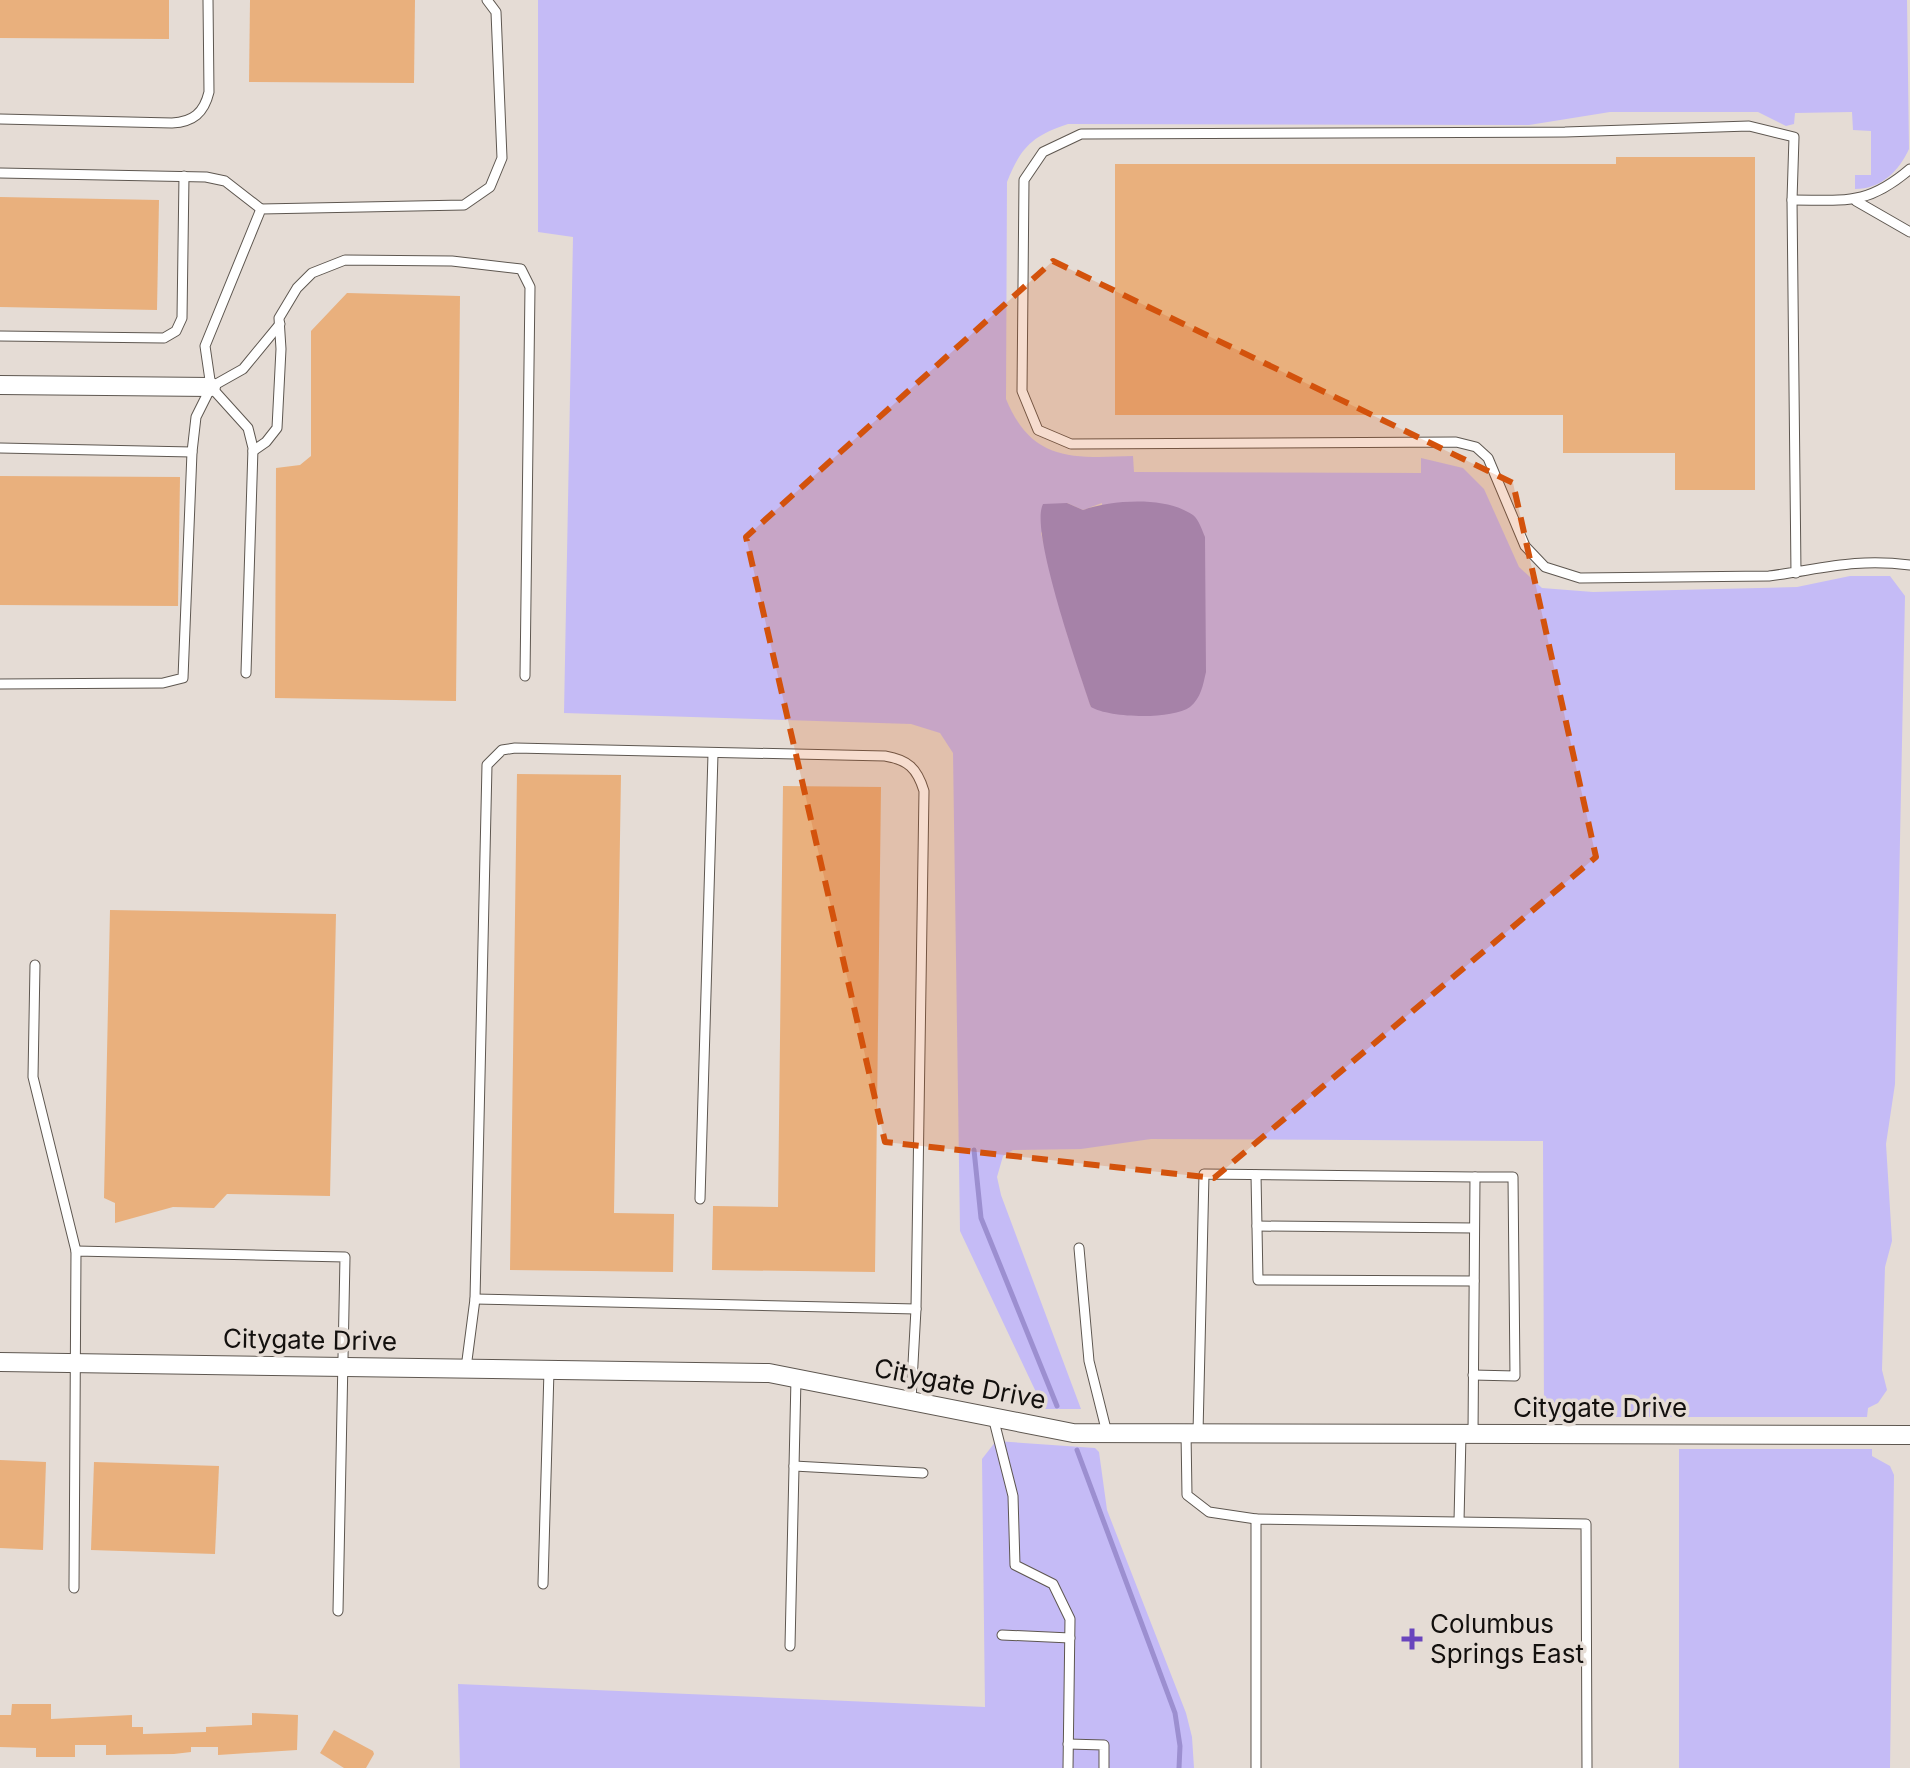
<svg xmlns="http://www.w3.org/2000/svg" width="1910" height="1768" font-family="Inter,sans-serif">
<rect width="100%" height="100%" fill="#e5dcd5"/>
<g fill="#c5bbf6" fill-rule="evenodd">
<path d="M538 0H1907L1909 149C1899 171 1881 189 1855 189V175H1871V131L1853 130 1852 112 1795 113 1794 124 1786 126 1758 112H1610L1529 125 1068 124C1032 136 1021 147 1007 182L1006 399C1032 462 1073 458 1133 456L1134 472 1421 473V458L1463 468 1484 489 1519 567 1542 588 1593 592 1797 587 1850 576H1890L1905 596 1895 1084 1886 1144 1892 1241 1885 1267 1882 1370 1887 1390 1878 1403 1868 1408 1867 1417H1544L1543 1141 1151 1139 1081 1149 1013 1150 1003 1156 997 1177 1001 1195 1081 1409H1044L960 1231 953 753 940 733 911 724 564 713 573 237 538 232ZM1067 503 1083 510 1102 503 1091 707 1066 630 1041 533Z"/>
<polygon points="996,1441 1095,1448 1099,1452 1107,1510 1186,1713 1192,1737 1194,1768 460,1768 458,1684 985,1707 982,1459"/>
<polygon points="1679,1449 1872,1449 1872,1456 1890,1466 1894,1475 1890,1768 1679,1768"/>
</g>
<path fill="#9c8fd0" d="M1067 503 1083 510C1113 500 1165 496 1193 515 1199 520 1202 530 1205 537L1206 672C1203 685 1201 698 1190 707 1172 720 1109 718 1091 707 1080 673 1029 530 1043 504Z"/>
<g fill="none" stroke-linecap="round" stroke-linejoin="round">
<g stroke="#9c8fd0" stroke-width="5">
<polyline points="974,1150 981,1218 1057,1406"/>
<polyline points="1077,1450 1175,1713 1180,1746 1179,1768"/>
</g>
</g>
<g fill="#e9b07d">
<polygon points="0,0 169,0 169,39 0,38"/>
<polygon points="250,0 415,0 414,83 249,82"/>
<polygon points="1616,157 1755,157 1755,490 1675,490 1675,453 1563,453 1563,415 1115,415 1115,164 1616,164"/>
<polygon points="0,197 159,200 157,310 0,307"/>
<polygon points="347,293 460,296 456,701 275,698 276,468 300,465 311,456 311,331"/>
<polygon points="0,476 180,477 178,606 0,605"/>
<polygon points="517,774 621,775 614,1213 674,1214 673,1272 510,1270"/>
<polygon points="783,786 881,787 875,1272 712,1270 713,1206 778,1207"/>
<polygon points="110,910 336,914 330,1196 227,1194 214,1208 173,1207 115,1223 115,1203 104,1198"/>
<polygon points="0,1460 46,1462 43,1550 0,1548"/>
<polygon points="94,1462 219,1466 215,1554 91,1550"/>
<polygon points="12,1704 51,1704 51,1719 132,1715 132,1727 143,1727 143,1734 206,1732 206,1727 252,1725 252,1713 298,1715 297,1750 218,1755 218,1747 191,1747 191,1752 174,1754 106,1755 106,1745 75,1745 75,1757 36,1757 36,1748 0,1747 0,1715 11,1715"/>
<polygon points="334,1730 373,1751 374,1754 366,1768 344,1768 320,1753"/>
</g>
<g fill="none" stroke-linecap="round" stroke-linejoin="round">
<g stroke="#5e5750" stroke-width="11">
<g id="lane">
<path d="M0 119 172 123C193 122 204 113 209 92L208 0"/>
<polyline points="0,173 206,177 225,181 261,209"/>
<path d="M1792 200C1845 200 1867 206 1910 169"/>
<polyline points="1856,201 1910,232"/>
<polyline points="0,336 164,338 176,331 182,318 184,176"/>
<polyline points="211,387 248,428 253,448 246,673"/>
<polyline points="211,387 243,369 280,324"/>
<polyline points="0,448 192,452"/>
<polyline points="253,451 266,442 277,428 281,349 279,318 297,288 312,273 345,260 452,261 521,269 530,287 525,676"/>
<path d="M1796 573 1792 200 1794 137 1749 126 1565 132 1081 134 1043 152 1024 180 1022 391 1038 430 1071 444 1456 442 1476 447 1488 458 1525 546 1545 567 1580 578 1769 576C1822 569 1854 558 1910 565"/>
<polyline points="0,684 163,683 183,678 192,452 196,417 211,387 205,346 261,209 464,205 490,187 502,158 496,12 487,0"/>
<polyline points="35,965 33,1077 76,1251"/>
<polyline points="1256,1175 1258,1280 1474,1281"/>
<polyline points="700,1199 713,754"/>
<polyline points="1257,1226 1474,1228"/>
<polyline points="1079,1248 1089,1361 1107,1433"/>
<polyline points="475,1299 916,1309"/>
<path d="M466 1368 475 1299 487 765 502 750 515 748 885 756C908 760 917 768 924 791L916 1309 911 1400"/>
<polyline points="1473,1375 1515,1376 1513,1177 1475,1177"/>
<polyline points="993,1417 1013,1496 1015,1565 1053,1584 1070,1619 1068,1768"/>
<polyline points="1186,1433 1187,1495 1209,1512 1256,1519"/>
<polyline points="1198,1433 1204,1174 1475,1177 1473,1434"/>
<polyline points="794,1466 923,1473"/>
<polyline points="1459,1521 1461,1434"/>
<polyline points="543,1584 549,1370"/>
<polyline points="74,1588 76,1251 345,1257 338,1611"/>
<polyline points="1002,1635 1070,1638"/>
<polyline points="790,1646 796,1378"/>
<polyline points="1068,1744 1104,1745 1104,1768"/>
<polyline points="1256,1768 1256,1519 1586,1524 1587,1768"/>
</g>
</g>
<g stroke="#5e5750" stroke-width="20">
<g id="street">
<polyline points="0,385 211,387"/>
<polyline points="0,1362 769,1373 1073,1433 1910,1435"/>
</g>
</g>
<use href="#lane" stroke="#fff" stroke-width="9"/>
<use href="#street" stroke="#fff" stroke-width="18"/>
</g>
<path fill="#d3520c" fill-opacity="0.2" stroke="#d3520c" stroke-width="6" stroke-dasharray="16 10" stroke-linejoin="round" d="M1053 261 1513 483 1596 857 1214 1178 885 1142 746 537Z"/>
<path fill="#6945bd" stroke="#e5dcd5" stroke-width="3" d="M1408 1627h8v8h8v8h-8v8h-8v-8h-8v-8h8z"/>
<g text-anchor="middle" stroke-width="7" stroke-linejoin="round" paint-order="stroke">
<g font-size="26" fill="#13100e" stroke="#e5dcd5">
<text transform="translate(310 1340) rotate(1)" y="9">Citygate Drive</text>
<text transform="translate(960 1384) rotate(11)" y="9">Citygate Drive</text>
<text x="1600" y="1417">Citygate Drive</text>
</g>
<g font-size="26" fill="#13100e" stroke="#e5dcd5" text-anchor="start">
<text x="1430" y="1633">Columbus<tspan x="1430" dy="30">Springs East</tspan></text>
</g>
</g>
</svg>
